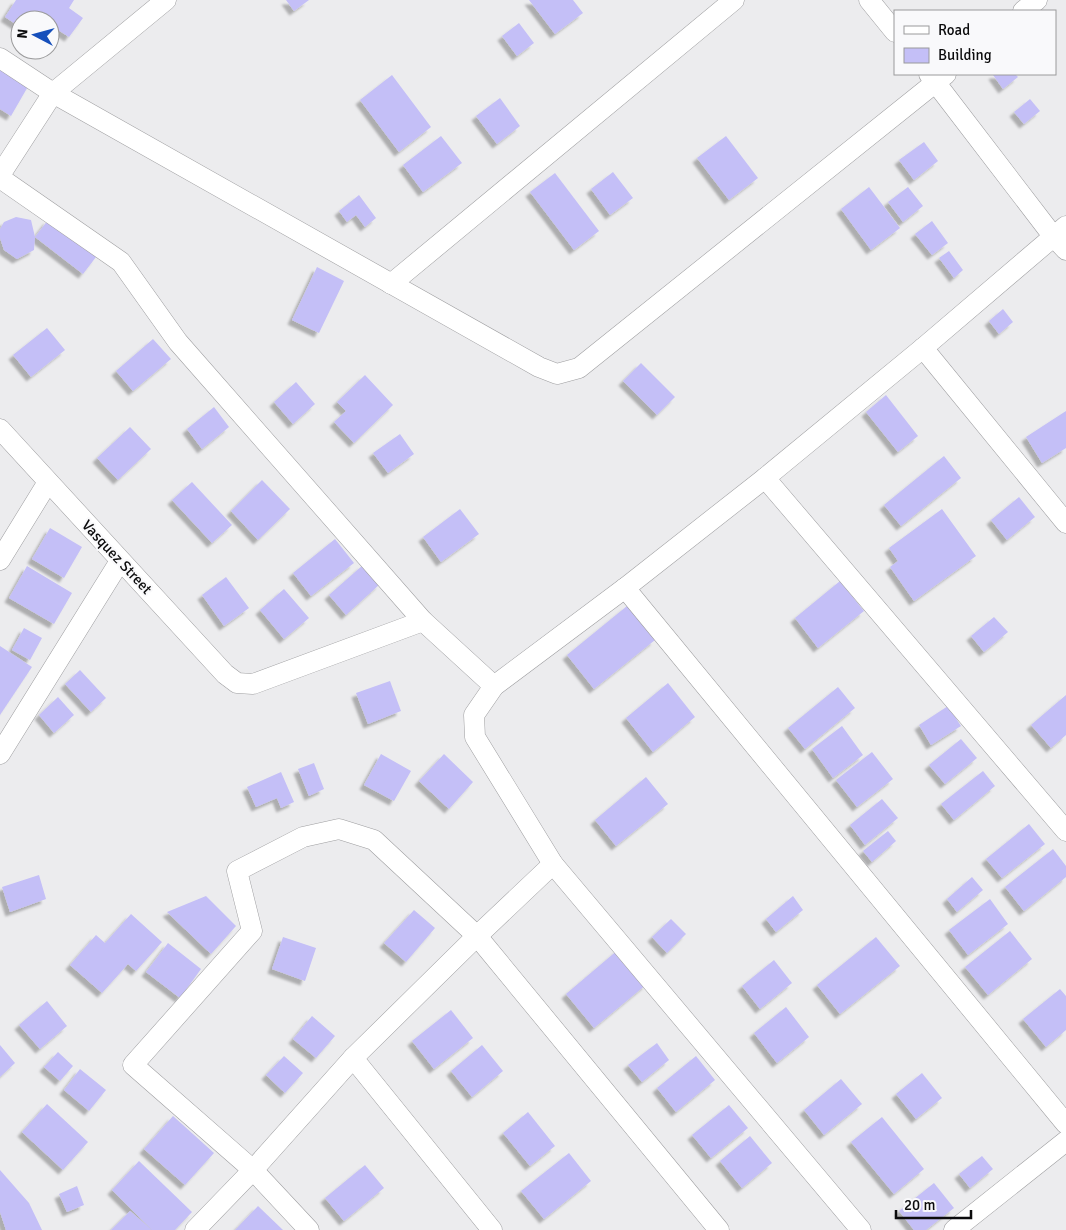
<svg xmlns="http://www.w3.org/2000/svg" width="1066" height="1230" font-family="Signika,sans-serif">
<defs>
<filter id="shadow"><feDropShadow dx="-4.5" dy="4.5" stdDeviation="1" flood-color="#0004"/></filter>
</defs>
<rect width="100%" height="100%" fill="#ececee"/>
<g fill="#c4bff7" filter="url(#shadow)">
<polygon points="16,0 74,0 69,8 83,18 69,37 55,28 50,36 50,20 20,20 20,27 5,17"/>
<polygon points="286,0 309,0 294,11"/>
<polygon points="529,0 573,0 583,13 555,34"/>
<polygon points="519,23 534,43 517,56 502,36"/>
<polygon points="0,66 30,83 11,116 0,109"/>
<polygon points="995,74 1015,74 1018,77 1003,89 993,75"/>
<polygon points="392,75 431,127 399,152 360,100"/>
<polygon points="500,98 520,126 497,144 476,116"/>
<polygon points="1030,99 1040,111 1024,124 1014,112"/>
<polygon points="441,136 462,163 423,192 403,165"/>
<polygon points="726,136 758,178 729,200 697,158"/>
<polygon points="924,142 938,161 914,180 899,160"/>
<polygon points="613,172 633,198 610,215 591,189"/>
<polygon points="555,173 599,231 574,250 530,192"/>
<polygon points="869,187 900,228 871,250 841,209"/>
<polygon points="908,187 923,206 903,222 888,202"/>
<polygon points="359,195 376,218 365,227 356,215 347,222 339,211"/>
<polygon points="16,217 31,220 35,237 48,220 96,257 83,274 35,237 34,250 17,259 4,250 0,238 0,229 4,222"/>
<polygon points="932,221 948,243 932,255 915,234"/>
<polygon points="949,251 963,270 954,278 939,258"/>
<polygon points="317,267 344,281 319,333 292,320"/>
<polygon points="1003,309 1013,322 999,334 989,321"/>
<polygon points="47,328 65,350 31,377 13,355"/>
<polygon points="153,339 171,359 133,391 116,371"/>
<polygon points="641,363 675,397 657,415 623,381"/>
<polygon points="365,375 393,405 354,443 334,422 346,411 337,402"/>
<polygon points="296,382 315,404 293,424 274,402"/>
<polygon points="886,395 918,436 898,452 866,412"/>
<polygon points="214,407 229,427 202,449 187,429"/>
<polygon points="1066,411 1066,448 1042,463 1026,437"/>
<polygon points="130,427 151,449 118,480 97,458"/>
<polygon points="400,434 414,454 388,473 373,453"/>
<polygon points="944,456 961,478 901,526 884,505"/>
<polygon points="262,480 290,509 258,540 231,511"/>
<polygon points="192,482 232,525 212,543 172,500"/>
<polygon points="1019,497 1035,517 1007,540 991,520"/>
<polygon points="460,509 479,534 441,562 423,537"/>
<polygon points="942,509 976,556 914,601 890,567 898,561 889,548"/>
<polygon points="50,528 82,547 64,578 32,559"/>
<polygon points="335,539 354,563 311,596 293,573"/>
<polygon points="363,565 380,584 346,615 329,595"/>
<polygon points="27,566 72,593 54,624 9,598"/>
<polygon points="226,577 249,608 224,626 202,595"/>
<polygon points="840,581 864,611 818,648 795,618"/>
<polygon points="284,589 309,618 284,639 260,610"/>
<polygon points="627,606 655,640 594,689 567,655"/>
<polygon points="994,617 1008,632 984,652 971,636"/>
<polygon points="24,628 42,638 30,660 12,650"/>
<polygon points="0,646 32,667 0,715"/>
<polygon points="80,670 106,698 91,712 65,684"/>
<polygon points="390,681 401,711 368,724 356,693"/>
<polygon points="668,683 695,717 653,752 626,718"/>
<polygon points="838,687 855,708 805,749 788,728"/>
<polygon points="1066,695 1066,735 1051,748 1031,725"/>
<polygon points="58,697 74,715 54,733 39,715"/>
<polygon points="948,706 961,726 931,745 919,725"/>
<polygon points="842,726 863,755 833,778 812,749"/>
<polygon points="961,739 977,758 945,784 929,765"/>
<polygon points="872,752 893,779 857,807 836,780"/>
<polygon points="381,754 411,771 394,801 364,785"/>
<polygon points="444,754 473,782 449,809 419,781"/>
<polygon points="314,763 324,789 309,796 298,769"/>
<polygon points="983,771 995,786 954,820 941,804"/>
<polygon points="281,772 294,802 281,808 277,798 256,807 247,787"/>
<polygon points="646,777 668,804 616,846 595,820"/>
<polygon points="882,799 898,818 865,845 850,825"/>
<polygon points="1029,824 1045,844 1002,878 986,859"/>
<polygon points="888,831 896,841 872,862 863,851"/>
<polygon points="1053,849 1066,866 1066,877 1024,911 1005,887"/>
<polygon points="39,875 46,899 10,912 2,887"/>
<polygon points="972,877 983,890 957,912 947,899"/>
<polygon points="206,896 236,926 211,954 167,912"/>
<polygon points="793,896 803,910 776,932 766,919"/>
<polygon points="990,899 1008,924 968,955 949,930"/>
<polygon points="414,910 435,928 406,962 384,943"/>
<polygon points="131,914 162,942 136,971 128,964 102,993 70,965 96,935 105,943"/>
<polygon points="671,919 686,934 667,953 652,937"/>
<polygon points="1010,931 1032,959 988,995 965,967"/>
<polygon points="283,937 316,948 305,981 272,969"/>
<polygon points="876,937 900,966 840,1014 817,985"/>
<polygon points="168,943 201,969 180,998 146,972"/>
<polygon points="619,949 647,984 594,1028 566,994"/>
<polygon points="774,960 792,983 760,1009 742,986"/>
<polygon points="1060,989 1066,996 1066,1030 1046,1047 1023,1019"/>
<polygon points="47,1001 67,1026 40,1049 19,1025"/>
<polygon points="786,1007 809,1037 777,1063 754,1033"/>
<polygon points="451,1010 473,1038 434,1069 412,1041"/>
<polygon points="312,1016 335,1036 316,1058 293,1039"/>
<polygon points="657,1043 669,1060 642,1082 628,1065"/>
<polygon points="0,1045 15,1063 0,1077"/>
<polygon points="482,1045 503,1071 472,1097 451,1071"/>
<polygon points="58,1052 73,1066 60,1081 44,1067"/>
<polygon points="284,1056 303,1073 285,1093 266,1075"/>
<polygon points="696,1056 715,1080 676,1112 657,1088"/>
<polygon points="80,1069 106,1090 89,1111 64,1090"/>
<polygon points="922,1073 942,1098 916,1119 896,1094"/>
<polygon points="841,1079 862,1104 824,1135 804,1110"/>
<polygon points="47,1104 88,1142 63,1170 22,1132"/>
<polygon points="729,1105 748,1128 711,1158 692,1135"/>
<polygon points="528,1112 555,1146 530,1166 503,1133"/>
<polygon points="173,1116 214,1153 185,1185 144,1149"/>
<polygon points="882,1117 924,1169 894,1194 851,1142"/>
<polygon points="750,1136 772,1163 742,1188 720,1161"/>
<polygon points="569,1153 591,1181 544,1219 521,1191"/>
<polygon points="982,1156 993,1169 970,1188 959,1174"/>
<polygon points="139,1161 192,1212 175,1230 152,1230 112,1190"/>
<polygon points="365,1165 384,1188 344,1221 325,1198"/>
<polygon points="0,1170 29,1203 42,1230 6,1230 0,1212"/>
<polygon points="934,1183 954,1208 926,1230 914,1230 899,1211"/>
<polygon points="77,1186 84,1205 67,1212 59,1194"/>
<polygon points="258,1206 283,1230 235,1230"/>
<polygon points="130,1211 152,1230 111,1230"/>
</g>
<g fill="none" stroke-linecap="round" stroke-linejoin="round">
<g stroke="#9e9ea0" stroke-width="21">
<g id="minor">
<polyline points="869,0 895,32"/>
<polyline points="1023,11 1037,0"/>
<polyline points="0,58 53,93 539,367 557,374 579,368 946,74"/>
<polyline points="929,74 1053,236 1066,250"/>
<polyline points="0,175 53,93 166,0"/>
<polyline points="0,178 121,262 178,342 423,621 494,686"/>
<polyline points="391,284 734,0"/>
<polyline points="923,348 1066,523"/>
<polyline points="0,429 225,674 237,683 253,684 423,621"/>
<polyline points="765,478 1066,831"/>
<polyline points="0,560 48,482"/>
<polyline points="625,588 1066,1124"/>
<polyline points="0,754 120,561"/>
<polyline points="353,1058 492,1230"/>
<polyline points="195,1230 253,1170 353,1058 477,936 553,864"/>
<polyline points="309,1230 253,1170 133,1065 252,931 237,871 303,837 339,829 374,840 477,936 719,1230"/>
<polyline points="861,1230 553,864 475,737 474,715 494,686 625,588 765,478 923,348 1066,226"/>
<polyline points="954,1230 1066,1141"/>
</g>
</g>
<use href="#minor" stroke="#fff" stroke-width="20"/>
</g>
<g text-anchor="middle" stroke-width="4" stroke-linejoin="round" paint-order="stroke">
<g font-size="15" fill="#0b0b0c" stroke="#f9f9fb">
<text transform="translate(117 557) rotate(47)" y="5">Vasquez Street</text>
</g>
</g>
<rect x="894" y="10" width="162" height="65" fill="#f9f9fb" stroke="#9a9a9b"/>
<rect x="904" y="26" width="25" height="8" fill="#ffffff" stroke="#9a9a9b"/>
<text x="938" y="35" font-size="15" fill="#0b0b0c">Road</text>
<rect x="904" y="48" width="25" height="15" fill="#c4bff7" stroke="#9a9a9b"/>
<text x="938" y="60" font-size="15" fill="#0b0b0c">Building</text>
<g transform="translate(35 35) rotate(276)"><circle r="24" fill="#f9f9fb" stroke="#9a9a9b"/>
<path d="M0-4L9 19L0 12L-9 19Z" fill="#164fbb"/>
<text y="-8" font-size="14" font-weight="bold" text-anchor="middle" fill="#0b0b0c">N</text>
</g>
<path d="M896 1210v8h75v-8" fill="none" stroke="#0b0b0c" stroke-width="2.5"/>
<text x="904" y="1210" font-size="15" fill="#0b0b0c" stroke="#f9f9fb" stroke-width="4" paint-order="stroke">20 m</text>
</svg>
